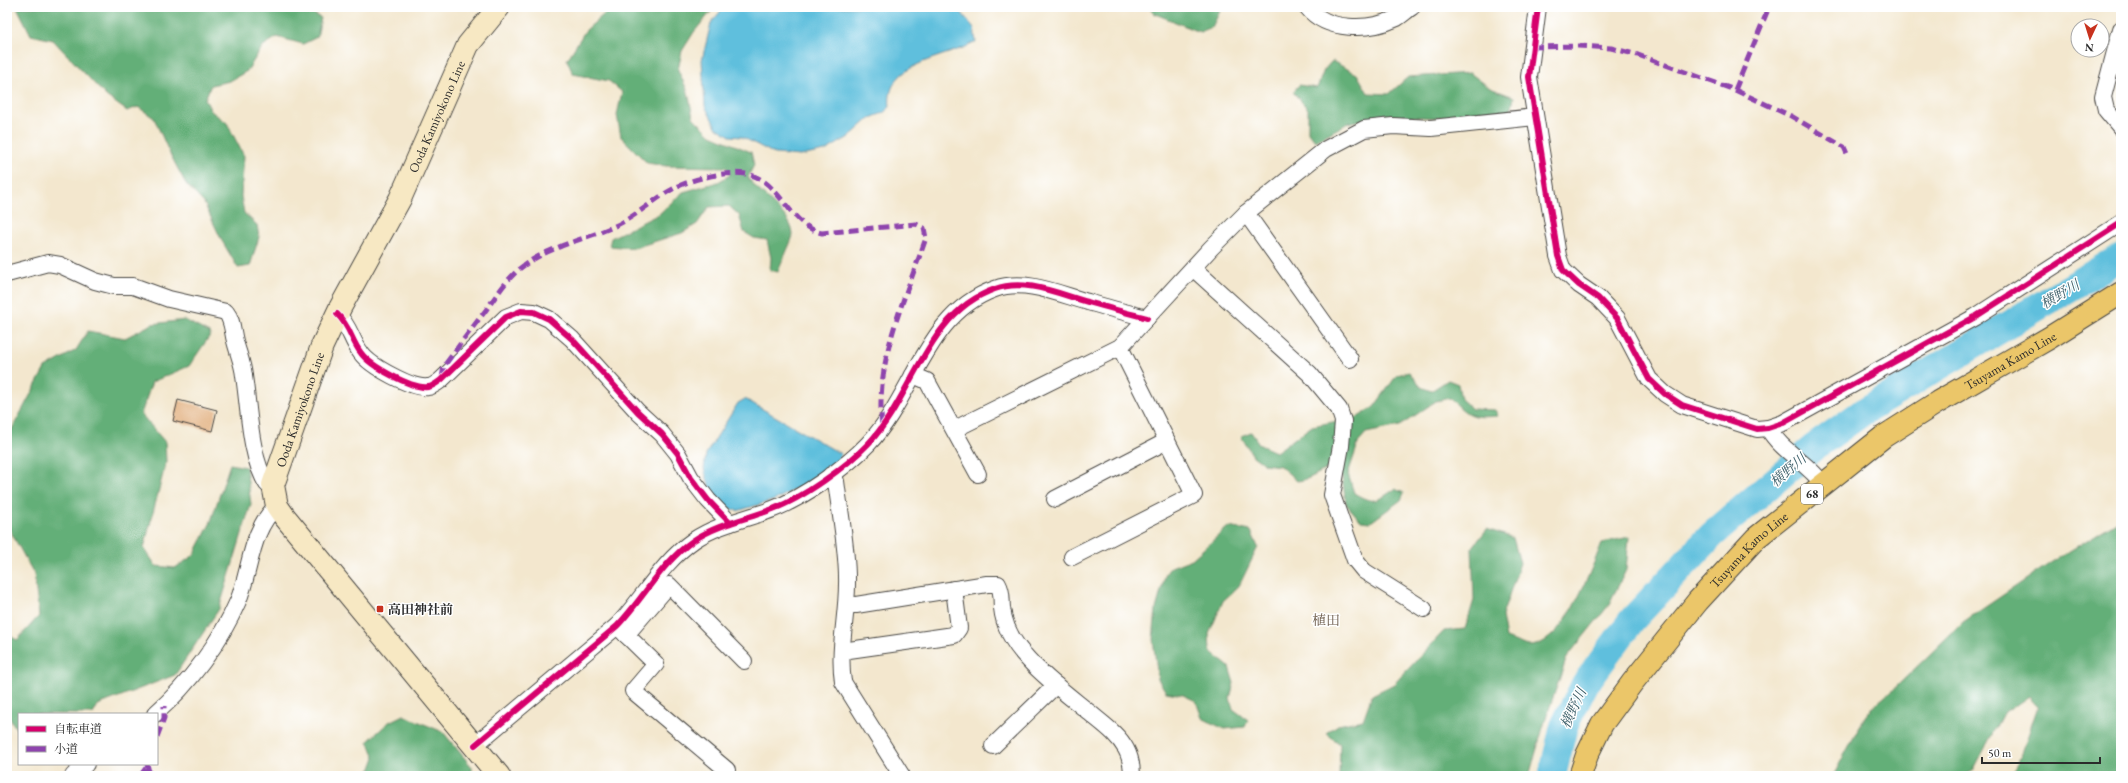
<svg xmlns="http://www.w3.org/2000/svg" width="2128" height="783" font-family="'EB Garamond','Noto Serif JP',serif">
<rect width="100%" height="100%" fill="#fff"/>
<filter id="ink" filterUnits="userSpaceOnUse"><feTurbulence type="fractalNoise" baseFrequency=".025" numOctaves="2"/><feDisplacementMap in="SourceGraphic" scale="8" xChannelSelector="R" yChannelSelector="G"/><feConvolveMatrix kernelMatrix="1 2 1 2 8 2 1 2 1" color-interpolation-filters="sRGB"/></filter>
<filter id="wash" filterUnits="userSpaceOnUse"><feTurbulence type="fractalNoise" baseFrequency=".012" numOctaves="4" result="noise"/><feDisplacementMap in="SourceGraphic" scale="16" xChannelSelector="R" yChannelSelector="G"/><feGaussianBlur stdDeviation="0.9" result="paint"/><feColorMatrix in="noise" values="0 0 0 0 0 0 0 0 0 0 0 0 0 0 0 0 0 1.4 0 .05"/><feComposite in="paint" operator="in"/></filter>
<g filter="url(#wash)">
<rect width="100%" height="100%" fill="#f3e7ce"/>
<g fill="#64af78" stroke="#486d52">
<polygon points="17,7 296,7 307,10 321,18 317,37 303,44 277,37 263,46 247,71 230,81 211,85 205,99 211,111 227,123 244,156 241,196 244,213 257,225 259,237 250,266 238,268 222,241 204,203 186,184 169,152 154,118 138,107 127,111 106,96 53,40 31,35"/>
<path d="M612 7H715L694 32 682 51 678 70 688 92 693 117 711 135 751 152 754 165 748 177C759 196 792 213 793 235 793 238 780 266 778 272L770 270 771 258 767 240 754 238 744 232 739 215 729 206 709 207 697 224 682 233 634 248 609 246 611 238 659 214 683 192 718 182 730 175 726 167 666 166 647 163 621 137 617 115 622 92 609 81 573 74 567 60 585 31Z"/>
<polygon points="1149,7 1222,7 1212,27 1200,32 1153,13"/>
<polygon points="1332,61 1357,74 1368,93 1389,94 1408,77 1470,73 1490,88 1514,97 1511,111 1437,118 1385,115 1348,123 1315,141 1308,132 1308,109 1293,92 1299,85 1317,88 1324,70"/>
<polygon points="185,320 211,334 189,366 152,382 141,414 165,442 166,462 144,548 156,566 175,568 194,555 210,524 230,464 246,467 251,504 219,609 175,675 98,705 93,714 19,714 19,733 7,714 7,634 17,640 39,616 34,574 7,525 7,438 45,368 76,350 88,331 125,338 152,324"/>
<path d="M1409 372 1421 387 1431 391 1448 380 1458 384 1461 399 1472 409 1495 410 1498 416C1471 418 1469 417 1450 398L1436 401 1400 426 1366 433 1359 441 1348 474 1354 493C1374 505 1377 501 1395 489L1404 493 1401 500 1371 522 1361 521 1346 504 1342 477 1329 468C1317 473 1310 480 1297 481L1280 466 1264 464 1253 456 1241 436 1251 432 1260 445 1276 452 1312 426 1358 417 1374 407 1397 375Z"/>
<polygon points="2121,519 2121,776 2010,776 2020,759 2038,706 2029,696 2002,715 1973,771 1962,776 1833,776 1868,711 1897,686 1963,622 2052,562"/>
<polygon points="1228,527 1251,531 1258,547 1239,586 1223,601 1209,634 1210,651 1229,667 1234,683 1230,698 1233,709 1248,720 1245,727 1224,729 1202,718 1196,701 1183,695 1166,692 1158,679 1153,639 1156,609 1166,573 1171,567 1192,559"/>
<path d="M1487 529 1513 538 1520 563 1502 616 1506 638C1513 640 1522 645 1529 646 1564 646 1591 569 1602 543L1629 537 1626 570 1609 605 1567 657 1545 721 1529 776H1339L1340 744 1326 733 1338 725 1363 720 1372 695 1394 684 1444 631 1465 629 1474 600 1472 548Z"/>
<polygon points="403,715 443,732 472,767 472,776 368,776 375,757 368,741 389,722"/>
</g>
<g fill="#5fbfdd" stroke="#457584">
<path d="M724 7H957L974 28 976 42C946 59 884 61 890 107L883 113 870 118 849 137 825 151 800 156 775 154 742 137 730 136 716 127 705 106 702 60 711 23Z"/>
<polygon points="745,399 841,454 838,459 809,482 775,500 737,511 722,505 710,488 704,469 706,454 738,403"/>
</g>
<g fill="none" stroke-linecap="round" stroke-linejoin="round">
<polyline stroke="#5fbfdd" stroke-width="28" points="1552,776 1564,726 1585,684 1632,620 1712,535 1813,448 1863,412 2121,257"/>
</g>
<g id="blocks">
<polygon fill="#e3b384" points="178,400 217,410 212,431 173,421"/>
</g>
</g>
<g filter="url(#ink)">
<use href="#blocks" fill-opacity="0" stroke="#494743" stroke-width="1"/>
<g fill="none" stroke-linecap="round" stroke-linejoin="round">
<g stroke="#494743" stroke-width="18">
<g id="street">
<path d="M1307 7C1327 32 1369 31 1397 18 1402 15 1407 10 1412 7"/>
<polyline points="1538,7 1529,77 1558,256 1563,270 1579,285 1598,298 1617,318 1649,379 1665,394 1682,405 1757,429 1768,428 1783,423 1975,317 2121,223"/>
<polyline points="2121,29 2103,97 2106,110 2121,128"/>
<polyline points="1246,213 1350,359"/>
<polyline points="1194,269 1310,374 1339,409 1343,421 1341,446 1332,495 1355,560 1364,571 1424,609"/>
<path d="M7 274 48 263 60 265 95 281 114 286H133L169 299 226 312C233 321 232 330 235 341 238 353 243 364 244 376 249 408 250 458 267 484L273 485"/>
<path d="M337 314C350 326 351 340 361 353 370 366 412 389 428 387 432 387 437 383 441 380L506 317 521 311 534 312 549 319 572 339 638 412 662 434 678 454 691 478 708 500 730 523"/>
<polyline points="913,375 927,381 978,474"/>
<path d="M1768 428C1781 451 1808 463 1823 484"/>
<polyline points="955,429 1120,347 1211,248 1246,213 1326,149 1364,129 1393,126 1431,128 1535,117"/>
<path d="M831 475 836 481C840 513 848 553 847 584 847 617 838 650 843 682L902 776"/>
<polyline points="1055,499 1167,441"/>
<polyline points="1072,557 1194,495 1120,347"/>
<path d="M847 605H856L987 584H998C1003 593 1001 599 1002 608 1004 628 1014 644 1028 659 1046 679 1069 696 1090 713 1103 724 1118 734 1126 749 1131 758 1132 767 1132 776"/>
<polyline points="617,626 656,664 633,691 727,770"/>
<polyline points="626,635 669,585 744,661"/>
<polyline points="842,651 954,635 959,628 954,589"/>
<path d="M155 714C189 684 220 643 238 601 251 570 250 530 277 506"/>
<path d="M475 745 617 626C644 598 661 563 694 540 718 524 747 519 773 509 803 498 846 467 868 444 914 396 926 313 995 289 1025 278 1059 294 1088 302 1108 308 1128 313 1147 318"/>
<polyline points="993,746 1056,685"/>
<polyline points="73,776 86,764"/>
</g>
</g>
<g stroke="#494743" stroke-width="24">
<g id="secondary">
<path id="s1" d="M499 776 284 516 277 506 273 485 322 346 340 308 400 199 468 45 499 7"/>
</g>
</g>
<g stroke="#494743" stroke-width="24">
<g id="primary">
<path id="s2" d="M1580 776 1587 755 1602 724 1632 683 1698 601 1756 538 1883 437 1938 402 2049 338 2121 293"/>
</g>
</g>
<use href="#street" stroke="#fff" stroke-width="16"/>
<use href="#secondary" stroke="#f7e8c3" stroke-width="22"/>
<use href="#primary" stroke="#ebc669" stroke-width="22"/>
<g stroke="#8e44ad" stroke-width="5" stroke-dasharray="10 5" stroke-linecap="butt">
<polyline points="1532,47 1578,46 1611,48 1638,55 1735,90 1791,116 1844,147 1848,156"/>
<polyline points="1735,90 1769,7"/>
<path d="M442 378 444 366C458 347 472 328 486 310 496 296 505 282 518 270 545 247 585 240 617 225 640 214 658 195 681 185 699 177 735 169 754 176 782 187 791 226 822 233L916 224 924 228 926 238C905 299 875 359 882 426"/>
<polyline points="157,737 164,718 164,706"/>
<polyline points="147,764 150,776"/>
<polyline points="140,776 146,768"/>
</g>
<g stroke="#fff" stroke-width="8">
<g id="cycleway">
<polyline points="1538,7 1529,77 1558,256 1563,270 1579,285 1598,298 1617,318 1649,379 1665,394 1682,405 1757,429 1768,428 1783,423 1975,317 2121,223"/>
<path d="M337 314C350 326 351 340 361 353 370 366 412 389 428 387 432 387 437 383 441 380L506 317 521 311 534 312 549 319 572 339 638 412 662 434 678 454 691 478 708 500 730 523"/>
<path d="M475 745 617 626C644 598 661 563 694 540 718 524 747 519 773 509 803 498 846 467 868 444 914 396 926 313 995 289 1025 278 1059 294 1088 302 1108 308 1128 313 1147 318"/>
</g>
</g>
<use href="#cycleway" stroke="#d6006c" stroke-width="6"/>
</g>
</g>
<rect fill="#c8321e" stroke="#fff" stroke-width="1.5" x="376" y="605" width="8" height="8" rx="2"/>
<g text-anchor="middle" stroke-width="3" stroke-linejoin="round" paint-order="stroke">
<rect fill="#fff" stroke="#6b6b6b" stroke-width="1" x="1801" y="484" width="22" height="20" rx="3"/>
<g font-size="12" font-weight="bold" fill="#2b2b2b">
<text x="1812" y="498">68</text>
</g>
<g font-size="13" fill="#2b2b2b" stroke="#fff">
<text dy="5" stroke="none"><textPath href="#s1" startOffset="775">Ooda Kamiyokono Line</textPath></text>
<text dy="5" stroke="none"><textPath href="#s2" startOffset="609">Tsuyama Kamo Line</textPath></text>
<text dy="5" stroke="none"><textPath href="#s1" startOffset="451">Ooda Kamiyokono Line</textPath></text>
<text dy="5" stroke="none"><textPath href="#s2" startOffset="285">Tsuyama Kamo Line</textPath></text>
</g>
<g font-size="13" font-weight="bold" fill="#2b2b2b" stroke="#fff" text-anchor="start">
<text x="388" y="614">高田神社前</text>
</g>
<g font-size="14" font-style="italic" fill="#3d5f69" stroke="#fff">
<text transform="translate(2060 294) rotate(-31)" y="5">横野川</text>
<text transform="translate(1788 470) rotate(-41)" y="5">横野川</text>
<text transform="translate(1573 708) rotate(-65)" y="5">横野川</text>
</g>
<g font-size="14" fill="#6b5b4a" stroke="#fff">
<text x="1326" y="625">植田</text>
</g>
</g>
<rect width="2128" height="783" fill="none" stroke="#fff" stroke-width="24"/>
<rect x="18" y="713" width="140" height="52" fill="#ffffff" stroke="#aaaaaa"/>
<rect x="26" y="726" width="20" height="6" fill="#d6006c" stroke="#aaaaaa"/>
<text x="54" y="733" font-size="12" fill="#2b2b2b">自転車道</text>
<rect x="26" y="746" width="20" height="6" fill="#8e44ad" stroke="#aaaaaa"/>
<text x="54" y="753" font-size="12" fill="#2b2b2b">小道</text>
<g transform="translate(2090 38) rotate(184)"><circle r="19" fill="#ffffff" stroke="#aaaaaa"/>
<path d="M0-3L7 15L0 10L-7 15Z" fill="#c8321e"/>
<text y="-6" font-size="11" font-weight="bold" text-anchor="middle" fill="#2b2b2b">N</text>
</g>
<path d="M1982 757v6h118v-6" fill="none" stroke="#2b2b2b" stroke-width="2"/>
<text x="1988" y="757" font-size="12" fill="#2b2b2b" stroke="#ffffff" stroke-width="3" paint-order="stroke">50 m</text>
</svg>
